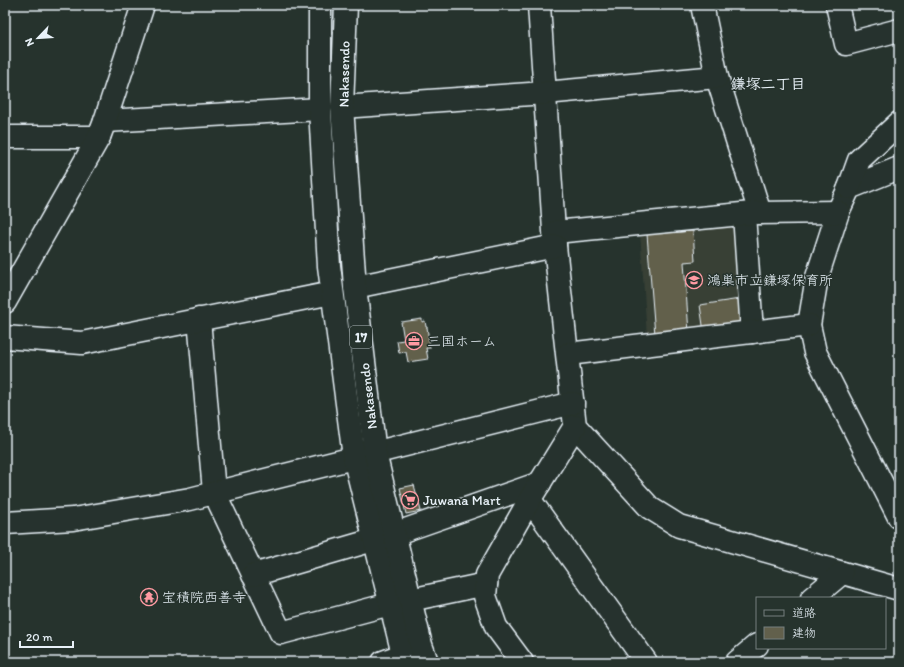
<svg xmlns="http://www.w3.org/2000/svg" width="904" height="667" font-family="Itim,'Klee One',sans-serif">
<rect width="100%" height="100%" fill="#26332d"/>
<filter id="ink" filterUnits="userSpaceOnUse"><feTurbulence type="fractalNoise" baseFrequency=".025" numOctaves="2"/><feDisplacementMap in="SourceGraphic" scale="8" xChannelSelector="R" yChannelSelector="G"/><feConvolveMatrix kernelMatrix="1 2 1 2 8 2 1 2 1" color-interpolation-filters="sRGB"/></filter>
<g filter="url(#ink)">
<polygon fill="#384036" points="740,221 748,329 647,337 640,231"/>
<g fill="#62604c" stroke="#e8f1f8">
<polygon points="693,231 695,261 684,262 689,333 655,335 647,234"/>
<polygon points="740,299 745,326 704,332 700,305"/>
<polygon points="422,319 422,322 425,321 426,327 427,327 430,348 426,348 428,359 408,362 406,352 399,353 397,341 404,340 401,322"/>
<polygon points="414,485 421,511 406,514 400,488"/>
</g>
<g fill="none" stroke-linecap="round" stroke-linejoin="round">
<g stroke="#e8f1f8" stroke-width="25">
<g id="minor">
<polyline points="539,5 555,246 575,426 650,508 679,526 899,589"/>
<polyline points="702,5 717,77 760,213"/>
<polyline points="837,5 846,44 899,30"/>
<polyline points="342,107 545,93 717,77"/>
<polyline points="105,121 320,109"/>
<polyline points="5,137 99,137"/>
<polyline points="899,168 849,188 838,212 817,277 809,325 815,352 899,517"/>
<polyline points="849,188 859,160 899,123"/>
<polyline points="744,214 752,332"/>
<polyline points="555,232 752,213 838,212"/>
<polyline points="355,287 555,246"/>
<polyline points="5,302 99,137 105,121 143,5"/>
<polyline points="199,319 214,492 281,633 390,604"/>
<polyline points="5,337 82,343 332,293"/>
<polyline points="568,354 809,325"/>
<polyline points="530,500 646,662"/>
<polyline points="5,523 73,519 190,499 573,403"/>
<polyline points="253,575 394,534 540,483"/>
<polyline points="812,598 842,573"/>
<polyline points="410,600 486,584"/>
<polyline points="383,662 402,655"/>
<polyline points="522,662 496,627 485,596 487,575 533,494 575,426"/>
<polyline points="737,662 757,645"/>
</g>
</g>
<g stroke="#e8f1f8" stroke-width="25">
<g id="highway">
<polyline points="320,5 320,109 329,266 354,457 405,662"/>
<polyline points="346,5 342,107 355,287 375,453 421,645 427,662"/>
</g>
</g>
<use href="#minor" stroke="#26332d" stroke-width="22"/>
<use href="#highway" stroke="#26332d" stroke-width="22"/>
</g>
</g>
<defs>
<g id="school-ring" transform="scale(0.9)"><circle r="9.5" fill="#26332d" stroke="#ff9aa2" stroke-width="1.5"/><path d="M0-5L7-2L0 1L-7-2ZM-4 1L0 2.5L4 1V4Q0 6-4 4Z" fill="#ff9aa2"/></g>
<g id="office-ring" transform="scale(0.9)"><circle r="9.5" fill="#26332d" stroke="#ff9aa2" stroke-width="1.5"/><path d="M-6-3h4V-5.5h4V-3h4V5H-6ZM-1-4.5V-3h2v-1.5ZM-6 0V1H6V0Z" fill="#ff9aa2"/></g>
<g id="supermarket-ring" transform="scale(0.9)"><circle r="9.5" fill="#26332d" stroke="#ff9aa2" stroke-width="1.5"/><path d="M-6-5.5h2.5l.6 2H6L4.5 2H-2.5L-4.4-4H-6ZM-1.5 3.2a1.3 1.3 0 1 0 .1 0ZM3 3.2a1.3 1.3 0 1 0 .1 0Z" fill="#ff9aa2"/></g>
<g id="temple-ring" transform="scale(0.9)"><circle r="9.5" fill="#26332d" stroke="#ff9aa2" stroke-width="1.5"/><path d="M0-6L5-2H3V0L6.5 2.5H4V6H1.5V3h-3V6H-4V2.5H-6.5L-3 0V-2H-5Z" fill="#ff9aa2"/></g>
</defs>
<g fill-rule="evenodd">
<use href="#school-ring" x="694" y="280"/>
<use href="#office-ring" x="414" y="341"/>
<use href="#supermarket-ring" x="410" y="500"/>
<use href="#temple-ring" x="149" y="597"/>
</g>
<g text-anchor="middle" stroke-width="3" stroke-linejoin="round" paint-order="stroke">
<rect fill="#26332d" stroke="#aeb8bb" stroke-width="1" x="350" y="326" width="22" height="22" rx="3"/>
<g font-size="13" font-weight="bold" fill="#e8f1f8">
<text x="361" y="342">17</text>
</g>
<g font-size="14" fill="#e8f1f8" stroke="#26332d">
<text transform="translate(344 74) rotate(-89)" y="5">Nakasendo</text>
<text transform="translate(368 396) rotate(-97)" y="5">Nakasendo</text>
</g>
<g font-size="14" fill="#e8f1f8" stroke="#26332d" text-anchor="start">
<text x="707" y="285">鴻巣市立鎌塚保育所</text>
<text x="427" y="346">三国ホーム</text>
<text x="423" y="505">Juwana Mart</text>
<text x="162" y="602">宝積院西善寺</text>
</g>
<g font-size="15" font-weight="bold" fill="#e8f1f8" stroke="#26332d">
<text x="768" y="89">鎌塚二丁目</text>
</g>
</g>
<rect width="904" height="667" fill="none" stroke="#26332d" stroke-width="20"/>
<rect x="10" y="10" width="884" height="647" fill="none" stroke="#e8f1f8" stroke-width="1.5" filter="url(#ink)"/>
<rect x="756" y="597" width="130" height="52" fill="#26332d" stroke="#747f7e"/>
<rect x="764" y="610" width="20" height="6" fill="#26332d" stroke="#747f7e"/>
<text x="792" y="617" font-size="12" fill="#e8f1f8">道路</text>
<rect x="764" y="627" width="20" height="12" fill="#62604c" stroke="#747f7e"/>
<text x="792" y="637" font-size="12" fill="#e8f1f8">建物</text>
<g transform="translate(38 38) rotate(245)" stroke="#26332d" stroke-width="3" paint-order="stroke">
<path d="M0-3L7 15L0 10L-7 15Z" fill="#e8f1f8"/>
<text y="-6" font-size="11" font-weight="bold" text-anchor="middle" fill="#e8f1f8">N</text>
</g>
<path d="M20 641v6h53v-6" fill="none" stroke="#e8f1f8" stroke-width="2"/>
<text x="26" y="641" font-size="12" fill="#e8f1f8" stroke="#26332d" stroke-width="3" paint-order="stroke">20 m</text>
</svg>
